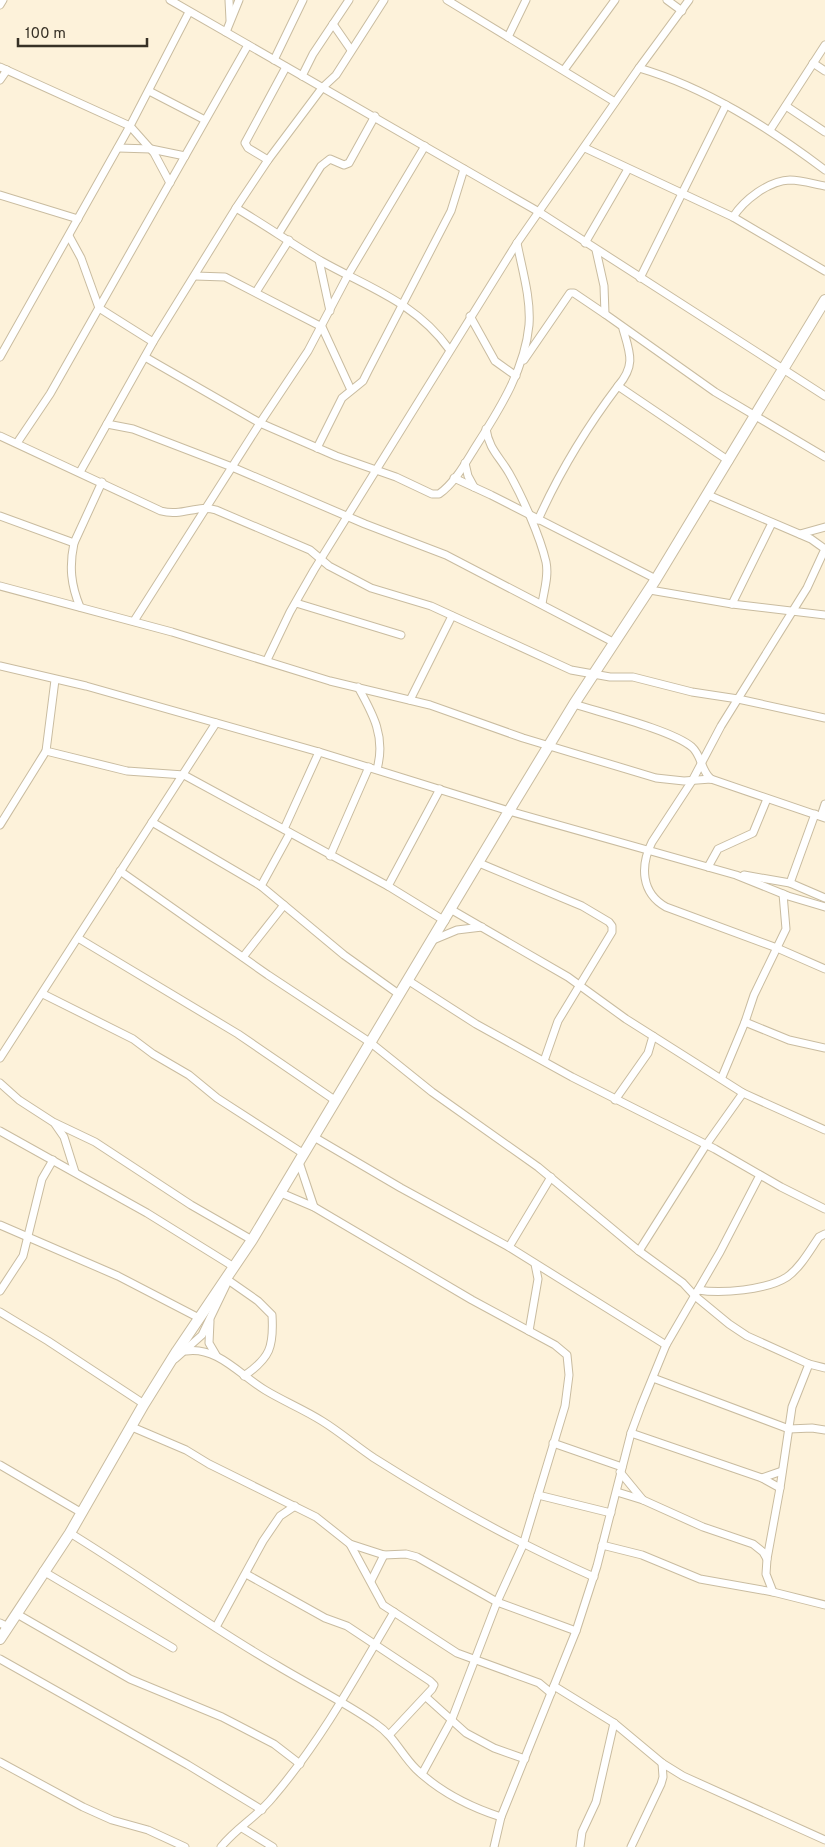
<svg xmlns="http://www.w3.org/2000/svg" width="825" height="1847" font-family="Overpass,sans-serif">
<rect width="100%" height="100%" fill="#fdf2da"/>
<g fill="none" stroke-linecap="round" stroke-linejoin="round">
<g stroke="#c9bca0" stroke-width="9">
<g id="street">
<polyline points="170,0 539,212 825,396"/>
<polyline points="229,0 230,20"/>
<polyline points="447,0 615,102"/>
<polyline points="667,0 682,11"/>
<polyline points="0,5 3,0"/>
<polyline points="333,24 351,50"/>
<polyline points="226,32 239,0"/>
<polyline points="508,37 526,0"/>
<polyline points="274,60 303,0"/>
<polyline points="813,63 825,71"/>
<polyline points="0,67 130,126 154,153 170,183"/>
<path d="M639 68C707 88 769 128 825 170"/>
<polyline points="564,70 615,0"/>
<polyline points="302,76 313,54 349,0"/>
<polyline points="0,80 7,70"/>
<polyline points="149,91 205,120"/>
<polyline points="786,106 825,132"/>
<polyline points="770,130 825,45"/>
<polyline points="118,148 151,149 185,156"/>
<polyline points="585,148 733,217 825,271"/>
<polyline points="268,160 248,148 245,143 286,67"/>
<polyline points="0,195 78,219"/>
<path d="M236 208C265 225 292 244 321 261 369 288 415 302 449 349"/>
<path d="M733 217C744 200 768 181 790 180 801 180 814 184 825 186"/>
<polyline points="279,233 321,166 330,159 344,165 349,163 375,116"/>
<polyline points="69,236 81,258 99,308 153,342"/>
<polyline points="585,243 628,169"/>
<polyline points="596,250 604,286 605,314 715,392 825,457"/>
<polyline points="319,260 330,311"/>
<polyline points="195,276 225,277 322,327 351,390"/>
<polyline points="640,278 726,105"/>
<polyline points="256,292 289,240"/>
<polyline points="470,316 495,361 516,376"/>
<polyline points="0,357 130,126 189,12"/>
<path d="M145 357 260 423 336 456 396 477 432 494H439C456 482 467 460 478 443 501 407 525 368 529 325 531 298 522 269 517 243"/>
<polyline points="524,360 570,293 574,293 605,314"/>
<path d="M618 386C636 365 630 353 623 329"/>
<polyline points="107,424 133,429 232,467 365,524 446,555 615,643"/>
<path d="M486 429C489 449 499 456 509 473 522 496 540 536 546 562 549 576 544 590 542 604"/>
<path d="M0 436 161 511C182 517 198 504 216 510L310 550 329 566 371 588 431 606 571 670 610 677H633L692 692 738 699 825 718"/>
<polyline points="17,443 50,394 248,45"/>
<polyline points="317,448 342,398 363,381 368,371 451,211 464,169"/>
<polyline points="465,463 468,476 474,487"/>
<polyline points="80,472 153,342 236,208 268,160 322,88 336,75 384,0"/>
<polyline points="454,478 491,495 656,579"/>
<path d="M708 495 811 539 825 549 807 588 721 726 692 781 652 842C640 866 641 893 666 907L777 948 825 969"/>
<polyline points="0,516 74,543"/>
<path d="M538 520C559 473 587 427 618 386L729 461"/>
<polyline points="800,534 825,527"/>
<polyline points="0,586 172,632 330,681 430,705 523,738 656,778 684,781 711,779 825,818"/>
<polyline points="650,590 732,604 825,615"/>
<polyline points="296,603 401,635"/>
<polyline points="732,604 772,523"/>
<path d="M80 607C71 585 69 567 74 543L102 482"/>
<polyline points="134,621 260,423 308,351 348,275 425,146"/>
<polyline points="267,660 290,612 314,570 517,243 639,68 689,0"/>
<polyline points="0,666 86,686 319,752 509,811 736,875 788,896 825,907"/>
<polyline points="55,680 46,751 127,771 184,775 388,886 445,921"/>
<path d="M358 687C373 714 386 737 377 769"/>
<polyline points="410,700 452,616"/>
<path d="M574 704C602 713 672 730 692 747 702 756 701 771 711 779"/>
<polyline points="821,816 825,804"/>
<polyline points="152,822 261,886"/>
<polyline points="0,825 46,751"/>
<polyline points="284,829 319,752"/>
<polyline points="290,833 261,886 344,955 400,995"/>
<polyline points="330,856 369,767"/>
<polyline points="479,863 582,906 609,922 612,926 612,932 558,1021 544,1061"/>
<polyline points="708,867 718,849 753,833 767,799"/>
<polyline points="120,871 268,975 371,1043 432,1092 538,1167 639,1251 683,1283 695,1296 729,1324 747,1336 809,1364 825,1368"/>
<polyline points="744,875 790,883 825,898"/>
<polyline points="790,883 815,814"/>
<polyline points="388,886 440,789"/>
<polyline points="452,910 568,977 626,1019 743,1093 825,1130"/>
<polyline points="78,938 238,1034 336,1101"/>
<polyline points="433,940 457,930 482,927"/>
<polyline points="243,957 284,905"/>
<polyline points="409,981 476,1024 572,1077 715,1149 781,1187 825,1209"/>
<polyline points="43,994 133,1039 153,1054 189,1075 217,1098 304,1154"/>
<polyline points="745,1022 789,1040 825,1048"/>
<polyline points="0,1058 216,723"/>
<polyline points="722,1077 745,1022 754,995 786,929 783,894"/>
<polyline points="0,1083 19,1100 53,1122 95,1142 191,1205 252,1240"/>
<polyline points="615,1100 648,1053 653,1036"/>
<polyline points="55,1124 64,1137 75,1172"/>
<polyline points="0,1131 147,1213 234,1267"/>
<polyline points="314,1137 401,1188 509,1247 666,1345"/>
<polyline points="299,1162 314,1207"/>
<polyline points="281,1193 314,1207 472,1300 555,1345 567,1355 569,1375 565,1406 523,1545 497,1602 452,1719 422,1774"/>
<polyline points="0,1225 118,1276 199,1318"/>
<polyline points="509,1247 551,1177"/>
<polyline points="639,1251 706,1145 743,1093"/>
<path d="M228 1280 258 1301 272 1315C274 1347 270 1358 244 1376"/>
<path d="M698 1290C721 1294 767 1290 787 1277 800 1268 810 1250 819 1237L825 1234"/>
<polyline points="0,1291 23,1256 42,1179 53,1160"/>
<polyline points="0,1312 48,1341 144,1404"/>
<polyline points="210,1321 209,1343 216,1355"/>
<polyline points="529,1331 538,1279 535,1264"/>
<path d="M186 1351C217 1346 240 1375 265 1390 283 1401 303 1409 322 1421 340 1432 356 1446 374 1458 445 1503 517 1543 594 1577"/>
<polyline points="175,1359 202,1335 227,1283"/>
<polyline points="653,1378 789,1429 812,1428 825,1430"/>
<polyline points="132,1427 186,1450 209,1464 316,1517 350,1544 383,1605 457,1653 539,1683 551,1693"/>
<polyline points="631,1433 762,1478 780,1488"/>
<polyline points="553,1443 622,1467"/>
<polyline points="0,1465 82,1513"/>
<polyline points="620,1472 643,1500"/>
<polyline points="762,1478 782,1471"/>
<polyline points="617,1492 643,1500 703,1527 753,1544 763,1552 767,1559"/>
<polyline points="538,1495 611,1513"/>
<path d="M70 1533C140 1576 207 1625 278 1666 311 1686 345 1702 376 1724 394 1736 401 1754 416 1769 440 1792 470 1807 501 1817"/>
<polyline points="350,1544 384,1555 406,1554 417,1557 497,1602 576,1631"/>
<polyline points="602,1545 642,1555 700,1579 773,1592 825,1605"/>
<polyline points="43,1571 173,1648"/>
<polyline points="246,1574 325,1618 347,1626 430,1681 434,1685 432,1689 390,1734"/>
<polyline points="371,1581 384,1555"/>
<polyline points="773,1592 766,1574 767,1559 780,1488 792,1407 809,1364"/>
<polyline points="17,1614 130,1679 222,1717 274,1744 300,1764"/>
<polyline points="0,1623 8,1627"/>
<polyline points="216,1627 263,1541 280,1516 295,1506"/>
<polyline points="0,1659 188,1765 262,1810"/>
<polyline points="554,1686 614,1723 662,1763 683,1776 825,1840"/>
<polyline points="426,1697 466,1733 494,1748 525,1759"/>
<polyline points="0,1762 83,1807 112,1820 148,1830 185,1847"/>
<polyline points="242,1828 273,1847"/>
<path d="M221 1847C236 1828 258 1816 273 1797 321 1741 357 1675 394 1612"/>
<polyline points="494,1847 501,1817 576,1631 597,1566 631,1433 641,1406 666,1345 720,1252 760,1175"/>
<polyline points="580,1847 582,1832 596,1802 614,1723"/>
<polyline points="631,1847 661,1784 663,1777 662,1763"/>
</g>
</g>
<g stroke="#c9bca0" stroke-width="12">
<polyline id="secondary" points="0,1639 70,1533 144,1404 177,1351 252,1240 509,811 574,704 656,579 825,300"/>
</g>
<use href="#street" stroke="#fff" stroke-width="7"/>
<use href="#secondary" stroke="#fff" stroke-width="10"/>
</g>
<path d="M18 38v8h129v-8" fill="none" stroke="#373126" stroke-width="2.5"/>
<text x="25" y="38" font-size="15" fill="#373126" stroke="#fdf2da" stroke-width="4" paint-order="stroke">100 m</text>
</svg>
